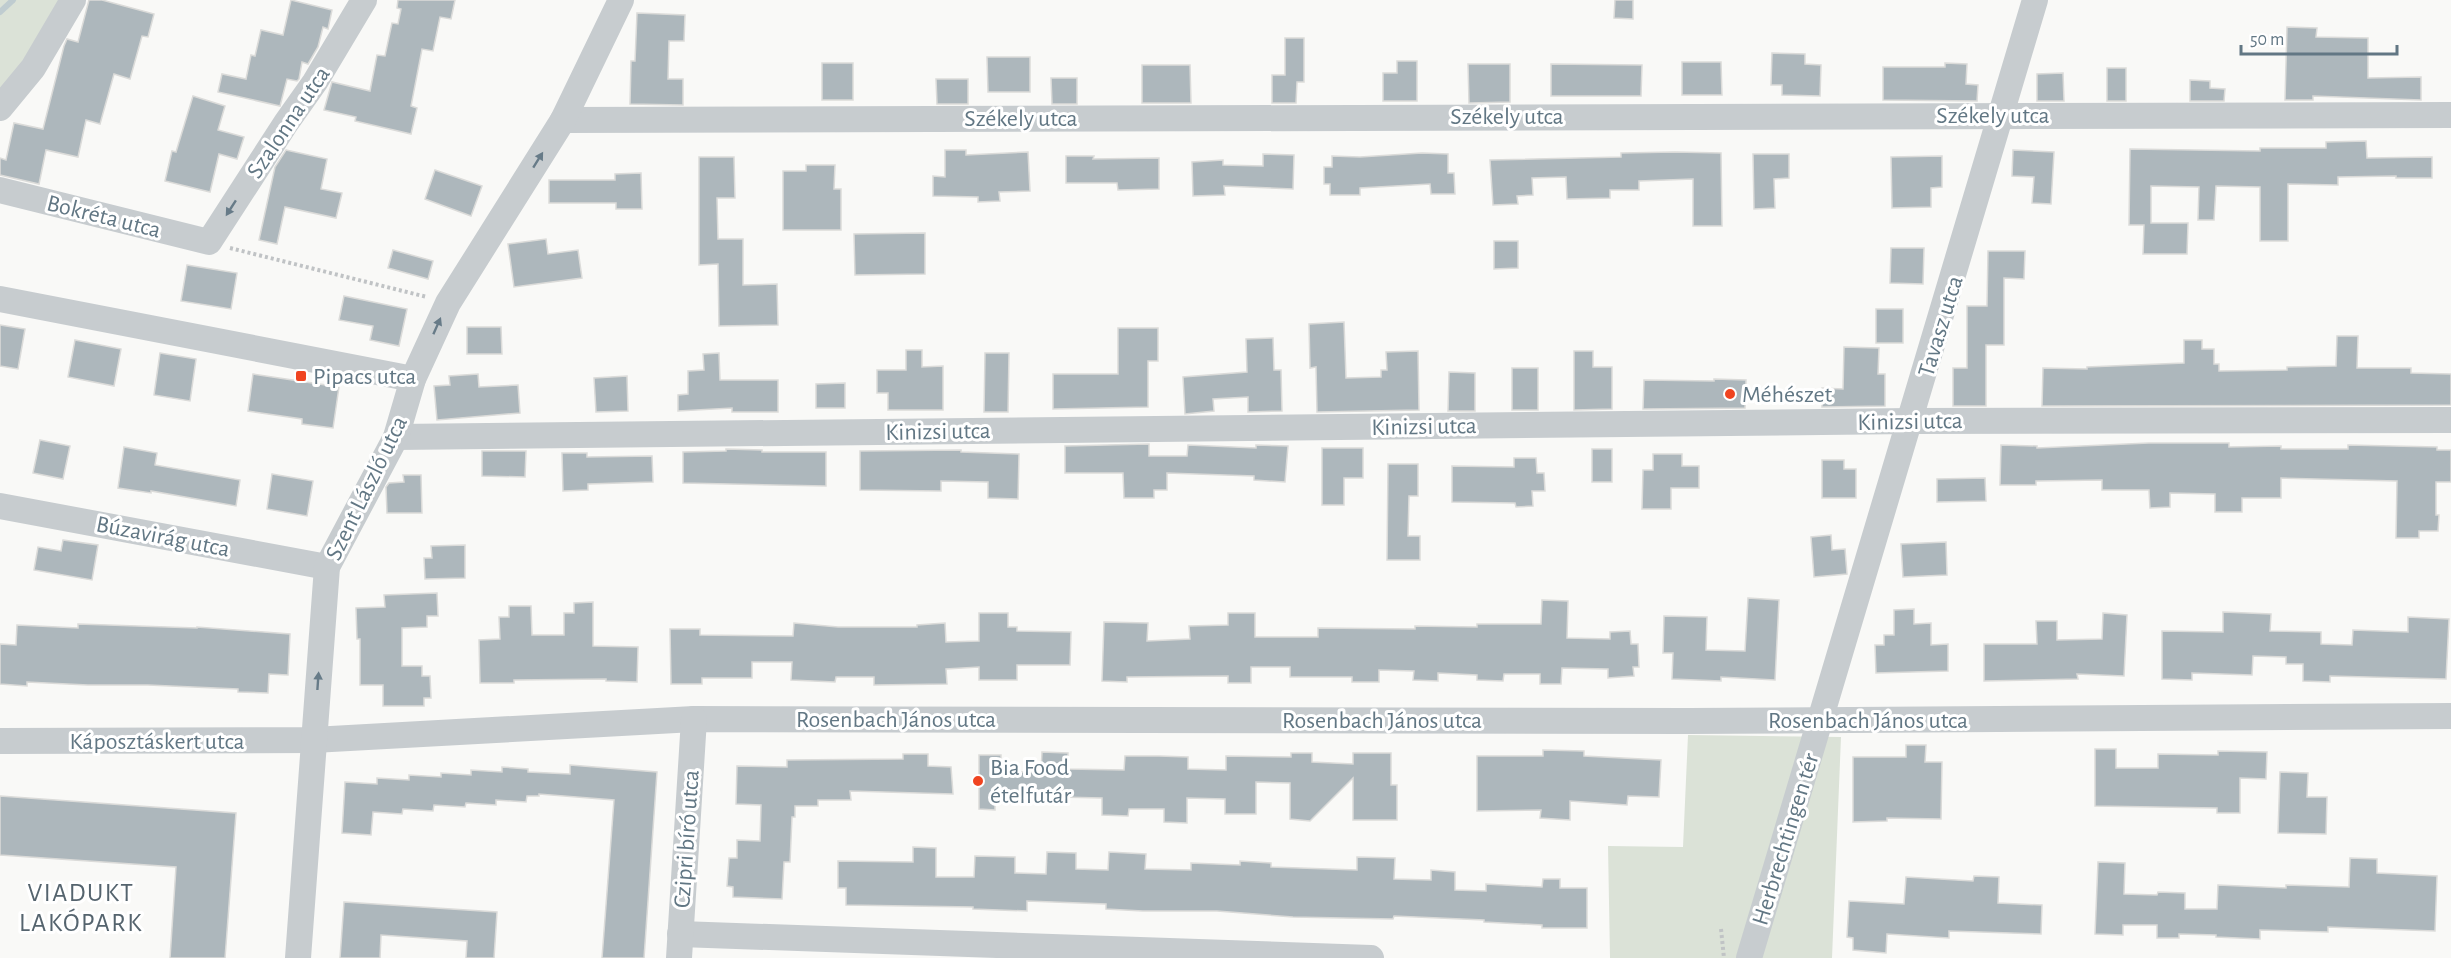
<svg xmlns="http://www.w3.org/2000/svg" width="2451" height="958" font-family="'Alegreya Sans',sans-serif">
<rect width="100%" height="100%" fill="#f9f9f7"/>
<g fill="#dbe2d7">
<polygon points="0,0 73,0 0,108"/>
<polygon points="1688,735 1841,737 1832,958 1610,958 1608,846 1683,847"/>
</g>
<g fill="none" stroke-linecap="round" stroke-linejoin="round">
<polyline stroke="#bfccd0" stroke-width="6" points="0,12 13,0"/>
</g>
<g fill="#adb7bc" stroke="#dbdbd9" stroke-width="1.5">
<polygon points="89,0 102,0 154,14 148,37 142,36 130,79 114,74 100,124 86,120 78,157 46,150 39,184 0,175 0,158 6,160 14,123 43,129 64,46 67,39 78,42"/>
<polygon points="291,0 332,10 328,29 323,27 318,47 308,64 302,62 299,79 297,81 287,79 280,106 218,92 222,74 246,79 251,55 255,56 261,30 283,35"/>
<polygon points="398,0 455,0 451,19 440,17 433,51 422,49 411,106 417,108 411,134 355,121 356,117 324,110 332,82 370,91 377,55 385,56 392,23 398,24 401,9 397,8"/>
<polygon points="1615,0 1633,0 1633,19 1614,18"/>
<polygon points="637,13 685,15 684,41 669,41 668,79 683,79 683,105 630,104 631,61 635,61"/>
<polygon points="2287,27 2317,28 2316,37 2368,38 2368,78 2421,77 2421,100 2313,96 2313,100 2285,100"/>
<polygon points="1285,38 1304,38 1304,82 1297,82 1296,103 1272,103 1272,75 1285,75"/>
<polygon points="1772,53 1805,54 1805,64 1821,65 1820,96 1782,95 1782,85 1771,85"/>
<polygon points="987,57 1030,57 1030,92 988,92"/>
<polygon points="1397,61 1417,61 1417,101 1383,101 1383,73 1397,73"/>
<polygon points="1682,62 1721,62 1722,95 1682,95"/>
<rect x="822" y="63" width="31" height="37"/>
<polygon points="1945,63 1967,64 1966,84 1978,85 1977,101 1883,100 1883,67 1945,67"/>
<polygon points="1468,64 1510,64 1510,102 1469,103"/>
<polygon points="1551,64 1642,65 1641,96 1551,96"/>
<polygon points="1142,65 1190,65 1191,103 1142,103"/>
<rect x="2107" y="68" width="19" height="33"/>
<polygon points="2063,73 2064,101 2037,101 2037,74"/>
<polygon points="1051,78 1077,78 1077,104 1052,104"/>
<polygon points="936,79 968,79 968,104 937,104"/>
<polygon points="2190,80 2210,81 2210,88 2225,89 2224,101 2190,101"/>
<polygon points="193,96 225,106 218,130 244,137 237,159 219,154 210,192 165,181 172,151 176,152"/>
<polygon points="2366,141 2367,158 2432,157 2432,178 2396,178 2396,176 2338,177 2338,185 2288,184 2288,241 2260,241 2260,187 2216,186 2214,220 2198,220 2199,187 2151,186 2151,223 2188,223 2187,254 2143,254 2144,225 2129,225 2130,149 2260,151 2260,148 2326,148 2326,142"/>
<polygon points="286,150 327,159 321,189 342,193 336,218 285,207 277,244 259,240 275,167"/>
<polygon points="945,150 966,150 966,155 1028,152 1030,191 999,192 1000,201 978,202 978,197 933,196 933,176 945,177"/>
<polygon points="2013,150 2054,152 2051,204 2032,203 2034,177 2012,176"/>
<polygon points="1675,152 1721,153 1722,226 1693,226 1693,179 1639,181 1639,190 1610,190 1610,198 1567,199 1566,177 1532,178 1533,195 1517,196 1518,204 1493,205 1490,160 1621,157 1621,153"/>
<polygon points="1422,153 1448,154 1448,173 1454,173 1455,194 1431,194 1430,184 1360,188 1360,195 1330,195 1330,184 1324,184 1324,167 1332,167 1332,156 1360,157"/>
<polygon points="1263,154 1294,155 1293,189 1224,186 1225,195 1193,196 1192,162 1223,160 1223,165 1263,166"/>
<polygon points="1753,154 1789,154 1789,178 1774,179 1775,208 1754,209"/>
<polygon points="1066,156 1094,156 1093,159 1159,158 1159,189 1118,190 1117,183 1066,183"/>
<polygon points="1942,156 1942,187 1931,188 1931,207 1892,208 1891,157"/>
<polygon points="699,157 734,157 735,198 717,198 718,239 743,239 743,285 777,284 778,325 719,326 718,264 699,265"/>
<polygon points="806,165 835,165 834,189 841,189 841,230 783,230 783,171 806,171"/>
<polygon points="435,170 482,186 471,216 425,199"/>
<polygon points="641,173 642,209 616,209 616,203 549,203 549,180 615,180 615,174"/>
<polygon points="925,233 925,274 855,275 854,234"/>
<polygon points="546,239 548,254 578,250 582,278 514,287 508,244"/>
<polygon points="1494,241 1518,241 1518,268 1494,269"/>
<polygon points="1891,248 1924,248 1923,284 1890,283"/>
<polygon points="393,250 433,261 428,279 388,268"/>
<polygon points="1988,251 2025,251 2024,279 2004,278 2004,345 1986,345 1986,406 1953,406 1953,368 1967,368 1967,306 1987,306"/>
<polygon points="187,265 237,273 231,309 181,301"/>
<polygon points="344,296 407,309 399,346 370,340 373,326 339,320"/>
<rect x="1876" y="309" width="27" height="34"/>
<polygon points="1344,322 1346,378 1381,377 1381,370 1387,370 1386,352 1418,351 1419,410 1317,412 1316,367 1310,368 1309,324"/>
<polygon points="0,325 25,329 18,369 0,366"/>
<polygon points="467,327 501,327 502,354 467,354"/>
<polygon points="1118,328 1158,328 1158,361 1148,361 1148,407 1053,409 1053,374 1118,374"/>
<polygon points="2337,336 2358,336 2357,368 2411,368 2411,373 2451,374 2451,405 2042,406 2043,368 2087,369 2087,367 2184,363 2184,340 2202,340 2202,349 2214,349 2214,364 2219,364 2219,371 2287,370 2287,367 2336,366"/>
<polygon points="1273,338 1274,370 1281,370 1282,411 1248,412 1248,397 1213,399 1214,411 1185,414 1183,377 1247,372 1246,339"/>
<polygon points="75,340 121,349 114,386 68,377"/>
<polygon points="1844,347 1879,348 1878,374 1885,374 1885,406 1822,407 1822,388 1843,389"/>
<polygon points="906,350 922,350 922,367 943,366 943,410 888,410 888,393 877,393 877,370 906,370"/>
<polygon points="1574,351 1593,351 1593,367 1612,367 1612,409 1574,410"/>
<polygon points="160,353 196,359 190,401 154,395"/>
<polygon points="719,353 720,380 778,380 778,412 732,412 732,408 678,411 678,395 688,394 688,371 704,370 703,354"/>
<polygon points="985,353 1009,353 1008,412 984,412"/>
<rect x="1512" y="368" width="26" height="42"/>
<polygon points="1449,372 1475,373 1475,411 1448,411"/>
<polygon points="253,374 339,387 333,428 302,424 302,419 248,411"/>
<polygon points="478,374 479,387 518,385 520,413 437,420 434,386 450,385 449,376"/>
<polygon points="627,376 628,411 596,412 594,378"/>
<polygon points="1714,379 1746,380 1745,408 1643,409 1644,380 1714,381"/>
<polygon points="845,383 845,408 816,408 816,384"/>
<polygon points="40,440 70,446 63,479 33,473"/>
<polygon points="2149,443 2229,443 2229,447 2281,446 2281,449 2348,449 2348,445 2437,447 2437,450 2451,450 2451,482 2436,482 2436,515 2439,515 2438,531 2419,531 2419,538 2396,538 2397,481 2281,478 2281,498 2242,498 2242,512 2215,512 2215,494 2170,493 2170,507 2150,508 2149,490 2102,490 2102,480 2036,481 2036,485 2000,485 2001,445 2037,446 2037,448"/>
<polygon points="1149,444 1149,456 1187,456 1188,445 1256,448 1256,445 1288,446 1285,482 1254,480 1254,476 1167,473 1167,490 1154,490 1154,498 1124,498 1123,473 1065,473 1065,446"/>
<polygon points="124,447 157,453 155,465 240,480 236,506 151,491 151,493 118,488"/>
<polygon points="1322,448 1363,448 1363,478 1344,478 1344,505 1322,505"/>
<polygon points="726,449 762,450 762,452 826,452 826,486 683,483 683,452 726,451"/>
<rect x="1592" y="449" width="20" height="33"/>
<polygon points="961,450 961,452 1019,454 1018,499 988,498 988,482 941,481 941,491 860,490 860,451"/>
<polygon points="482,451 526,451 525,477 482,476"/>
<polygon points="562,453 587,453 587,457 652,456 653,482 588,484 588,490 563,491"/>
<polygon points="1653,454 1682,454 1682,466 1699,466 1699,488 1671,488 1671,509 1642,509 1643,470 1653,470"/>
<polygon points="1514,458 1536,458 1537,473 1544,473 1545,491 1532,491 1533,506 1516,507 1515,503 1452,502 1452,466 1514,467"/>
<polygon points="1822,460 1844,460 1844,469 1856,469 1856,498 1822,498"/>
<polygon points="1388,464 1418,464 1418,496 1409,496 1408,536 1420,536 1420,560 1387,560"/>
<polygon points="272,474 313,481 307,516 267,509"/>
<polygon points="403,475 421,475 422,513 387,513 386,487 389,483 404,482"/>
<polygon points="1985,478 1986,501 1937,502 1937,479"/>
<polygon points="1831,535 1832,550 1845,549 1847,574 1814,577 1811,537"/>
<polygon points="63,540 98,545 92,580 34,570 38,547 61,551"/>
<polygon points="1946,542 1947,575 1903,577 1901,544"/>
<polygon points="465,545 465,578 425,579 424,558 432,558 431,546"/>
<polygon points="437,593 438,616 427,616 427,627 402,628 402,666 422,666 422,676 430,676 431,698 424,698 424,706 383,706 383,685 360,685 360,639 357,639 356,608 385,607 384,595"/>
<polygon points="1748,598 1779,600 1775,680 1721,677 1721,681 1672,679 1673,653 1663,653 1664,616 1707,617 1706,650 1745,651"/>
<polygon points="1542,600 1568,601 1567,638 1610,639 1610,632 1630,631 1631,644 1638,644 1639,667 1633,667 1634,676 1608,678 1608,669 1562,668 1561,684 1540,684 1540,674 1504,674 1503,681 1477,680 1477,675 1438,673 1438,681 1413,680 1414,671 1379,670 1379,682 1352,682 1352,677 1290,677 1290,667 1251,667 1251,683 1228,683 1228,676 1127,677 1127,682 1102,681 1104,622 1148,623 1147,641 1190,639 1189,626 1228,625 1228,613 1255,613 1255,637 1318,637 1318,628 1415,629 1415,626 1477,627 1477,624 1541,624"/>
<polygon points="593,602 593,646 638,647 637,682 606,681 606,679 514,680 514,683 480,683 479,640 500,639 499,617 509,617 509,606 531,606 532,635 564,635 564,613 574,613 574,603"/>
<polygon points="1914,609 1914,624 1931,623 1931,645 1948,644 1948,671 1876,673 1875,645 1884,645 1884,635 1894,635 1894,610"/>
<polygon points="2223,612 2271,614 2270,631 2321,632 2321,644 2352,645 2353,630 2408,632 2408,617 2449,619 2446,679 2330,676 2330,682 2303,681 2303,664 2286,664 2286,657 2253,656 2252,675 2192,673 2192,680 2162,679 2162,631 2223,632"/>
<polygon points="979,613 1008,613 1008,627 1017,627 1017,631 1071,632 1070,665 1017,665 1017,680 979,680 979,667 946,669 947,684 874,685 874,677 836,677 835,682 791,680 792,662 752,662 752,678 702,678 702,684 671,684 670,629 700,629 700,635 793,636 794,623 838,627 917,627 917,625 945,623 946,642 979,641"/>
<polygon points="2103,613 2127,615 2124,676 2077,674 2078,679 1984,681 1984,644 2037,644 2036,621 2057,621 2057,640 2102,639"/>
<polygon points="78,624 197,628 197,627 290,634 288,675 269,674 268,693 238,692 238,689 148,685 88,685 27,682 27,686 0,684 0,644 16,645 17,625 78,628"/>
<polygon points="1906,745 1926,745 1925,762 1942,762 1941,819 1887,818 1887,821 1853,822 1853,757 1906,757"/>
<polygon points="2095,749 2116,749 2116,768 2158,768 2158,754 2218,755 2218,751 2267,752 2266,779 2240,778 2240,813 2217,813 2217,808 2095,806"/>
<polygon points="1543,750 1584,751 1584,756 1661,760 1659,797 1628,796 1627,805 1570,801 1570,820 1540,818 1541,810 1477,811 1477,756 1543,756"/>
<polygon points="1042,752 1068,753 1068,769 1124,770 1125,756 1159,756 1188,757 1188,769 1226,770 1226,756 1291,757 1291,753 1312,753 1312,762 1353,764 1353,753 1391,753 1391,785 1397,785 1397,820 1353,820 1353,778 1310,821 1290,819 1290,783 1256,782 1256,814 1225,814 1225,799 1187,798 1187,823 1164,822 1164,809 1129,809 1128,816 1102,815 1102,798 1013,796 1013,804 995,803 995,810 979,809 979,755 1001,755 1001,772 1041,772"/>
<polygon points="903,754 928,754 928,766 951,767 953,794 850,791 851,800 818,800 818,806 795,806 795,817 792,817 790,862 784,862 782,899 733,897 733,887 727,886 729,858 737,858 737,840 760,841 761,805 736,804 737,766 787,767 787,760 903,759"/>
<polygon points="570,765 657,772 644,958 602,958 614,800 539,794 539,796 527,796 526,802 496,800 496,805 466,803 465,807 434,805 433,811 403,809 402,814 373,812 371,835 342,833 345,782 377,784 377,778 409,780 409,775 441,777 441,773 471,775 471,770 502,772 502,767 528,769 528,772 570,774"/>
<polygon points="2280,772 2308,773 2307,797 2327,797 2326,834 2278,833"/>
<polygon points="0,796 236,813 225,958 170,958 176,867 0,855"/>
<polygon points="913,847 936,848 936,877 974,877 975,856 1015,857 1015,873 1046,874 1047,852 1076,853 1076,869 1108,870 1109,852 1146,854 1145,869 1191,870 1191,863 1240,865 1240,861 1271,863 1271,867 1357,870 1357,857 1395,858 1394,879 1431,880 1431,870 1455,872 1455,890 1486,891 1486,884 1542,887 1543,879 1560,879 1560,888 1587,888 1587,928 1542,928 1542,925 1484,922 1484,920 1394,916 1393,919 1293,917 1217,911 1143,911 1106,909 1106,904 1027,901 1027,911 973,909 973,907 846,905 846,888 838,888 838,861 913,862"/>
<polygon points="2350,858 2377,859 2377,873 2437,876 2435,931 2328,927 2328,932 2260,930 2260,939 2216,937 2216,935 2179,934 2179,938 2157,938 2157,925 2123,925 2123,935 2095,934 2098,862 2125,863 2124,894 2157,895 2158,892 2185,893 2185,909 2217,909 2218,885 2286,888 2286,885 2349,887"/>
<polygon points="1974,876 1999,877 1998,903 2042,905 2041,934 1949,931 1949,938 1887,934 1886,953 1853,950 1853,938 1847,937 1849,901 1904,904 1906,877 1973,881"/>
<polygon points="344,902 497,912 494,958 466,958 467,941 381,935 380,958 340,958"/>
</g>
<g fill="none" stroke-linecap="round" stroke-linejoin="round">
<g stroke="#c0c3c5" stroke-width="4" stroke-dasharray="3 3" stroke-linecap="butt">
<polyline points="230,248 427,297"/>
<polyline points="1721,929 1724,958"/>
</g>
<g stroke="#c7cccf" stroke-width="26">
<polyline points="0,108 33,68 73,0"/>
<polyline points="563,120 2451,115"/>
<polyline points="0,190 209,242 286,123 315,82 364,0"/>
<polyline points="0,299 413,379"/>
<polyline points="396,437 1911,421 2451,420"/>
<polyline points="0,506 327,567"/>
<polyline points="0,741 313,740 694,719 1689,721 2451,716"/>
<polyline points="680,934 1371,958"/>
<polyline points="298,958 327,567 396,437 413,379 448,303 563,120 621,0"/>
<polyline points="679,958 694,719"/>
<polyline points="1749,958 2035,0"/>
</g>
</g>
<defs><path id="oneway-solid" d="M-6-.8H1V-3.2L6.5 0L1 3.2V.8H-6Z" transform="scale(1.5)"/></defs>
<g fill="#677b88">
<use href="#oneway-solid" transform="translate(538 160) rotate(-58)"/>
<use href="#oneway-solid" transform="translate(231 208) rotate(123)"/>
<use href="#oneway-solid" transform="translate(437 326) rotate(-66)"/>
<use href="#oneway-solid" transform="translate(318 681) rotate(-86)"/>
</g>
<g fill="#f04420" stroke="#fff" stroke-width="2">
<rect x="295" y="370" width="12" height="12" rx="3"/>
<circle cx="1730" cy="394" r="6"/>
<circle cx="978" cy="781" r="6"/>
</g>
<g text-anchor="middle" stroke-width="6" stroke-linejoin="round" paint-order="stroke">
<g font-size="24" fill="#627784" stroke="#fff">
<text x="1993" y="123">Székely utca</text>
<text x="1507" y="124">Székely utca</text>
<text x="1021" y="126">Székely utca</text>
<text transform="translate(288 122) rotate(-56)" y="8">Szalonna utca</text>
<text transform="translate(104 216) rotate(14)" y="8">Bokréta utca</text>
<text transform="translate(1940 326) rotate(-73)" y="8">Tavasz utca</text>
<text transform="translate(1910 421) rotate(-1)" y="8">Kinizsi utca</text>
<text transform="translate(1424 426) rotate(-1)" y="8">Kinizsi utca</text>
<text transform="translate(938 431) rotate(-1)" y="8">Kinizsi utca</text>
<text transform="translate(366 488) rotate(-64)" y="8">Szent László utca</text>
<text transform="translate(163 536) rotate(11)" y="8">Búzavirág utca</text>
<text x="896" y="727">Rosenbach János utca</text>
<text x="1382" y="728">Rosenbach János utca</text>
<text x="1868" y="728">Rosenbach János utca</text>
<text x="157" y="749">Káposztáskert utca</text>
<text transform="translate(686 839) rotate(-86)" y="8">Czipri bíró utca</text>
<text transform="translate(1785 839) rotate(-73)" y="8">Herbrechtingen tér</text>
</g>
<g font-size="24" fill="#627784" stroke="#fff" text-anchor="start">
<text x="313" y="384">Pipacs utca</text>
<text x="1742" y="402">Méhészet</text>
<text x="990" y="775">Bia Food<tspan x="990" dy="28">ételfutár</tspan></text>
</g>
<g font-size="26" letter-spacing="1.5" fill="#55646e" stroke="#fff">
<text x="81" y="901">VIADUKT<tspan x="81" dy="30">LAKÓPARK</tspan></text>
</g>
</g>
<path d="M2241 45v9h156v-9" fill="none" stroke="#627784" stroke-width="3"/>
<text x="2250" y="45" font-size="18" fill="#627784" stroke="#ffffff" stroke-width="4.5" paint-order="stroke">50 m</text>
</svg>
